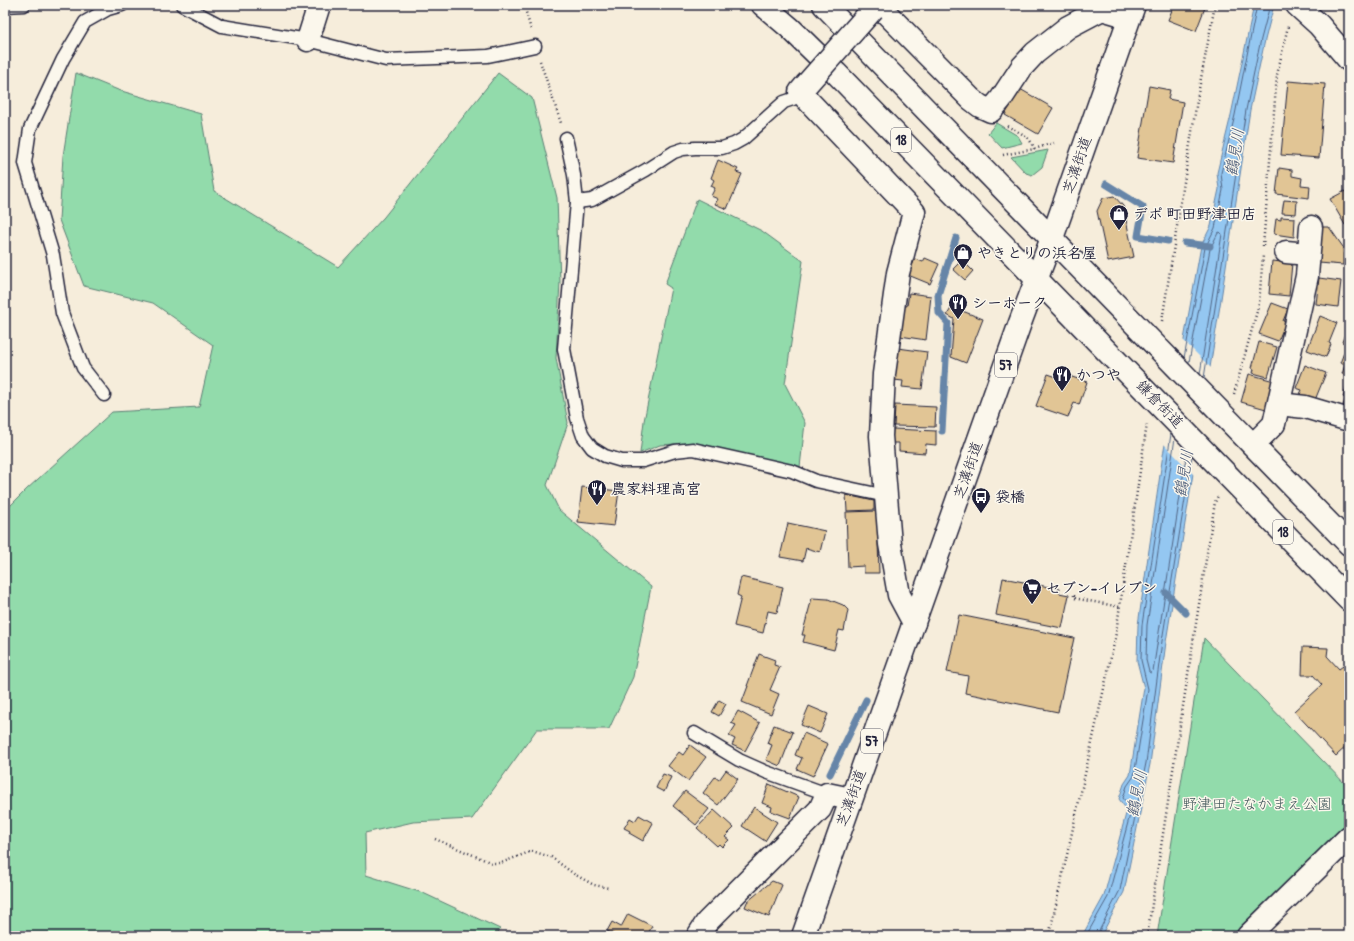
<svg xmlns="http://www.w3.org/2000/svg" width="1354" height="941" font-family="'Patrick Hand','Klee One',sans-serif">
<rect width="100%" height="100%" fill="#f6eddb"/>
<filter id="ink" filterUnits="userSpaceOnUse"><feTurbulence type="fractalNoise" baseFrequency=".025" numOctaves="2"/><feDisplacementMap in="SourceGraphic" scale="8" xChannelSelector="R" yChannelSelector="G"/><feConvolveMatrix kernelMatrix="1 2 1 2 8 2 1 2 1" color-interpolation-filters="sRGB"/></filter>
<g filter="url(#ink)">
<g fill="#92dbab" stroke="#5a7e73">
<polygon points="76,73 118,90 201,114 214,191 338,267 384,217 498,73 532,98 557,198 560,282 556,358 568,423 547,485 559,510 651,587 633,677 609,729 537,729 472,819 413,822 365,833 366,875 423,893 500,929 496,936 5,936 5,511 27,489 112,412 199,407 213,345 153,303 84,286 59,220 63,156"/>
<polygon points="996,123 1018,136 1022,143 1002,148 988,133"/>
<polygon points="1048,150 1042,167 1032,175 1026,173 1011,157"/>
<polygon points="697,199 762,231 803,261 785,384 805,423 800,467 689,443 660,445 640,453 644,421 671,288 665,284"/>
<polygon points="1204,638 1349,788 1349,823 1235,936 1157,936"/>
</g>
<polygon fill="#94c7f1" stroke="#6685a8" points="1254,5 1274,5 1265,40 1250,110 1221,299 1166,642 1150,764 1124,892 1101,936 1082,936 1104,896 1127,810 1119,799 1124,784 1130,775 1144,688 1137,661 1138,625 1162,461 1201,246 1211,226 1219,189 1217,173 1231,115"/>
<polygon fill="#f6eddb" points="1182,339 1212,369 1195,476 1163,443"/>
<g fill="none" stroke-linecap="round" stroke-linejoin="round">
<g stroke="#506484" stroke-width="1">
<polyline points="1184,358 1205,248 1215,228 1223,190 1221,173 1235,115 1257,5"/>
<polyline points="1189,362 1210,249 1218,233 1220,232 1222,234 1200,374"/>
<polyline points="1204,378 1246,110 1261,39 1270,5"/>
<polyline points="1175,438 1147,625 1146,660 1149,672 1151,673 1153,671 1187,451"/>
<polyline points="1086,936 1108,897 1131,811 1130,807 1123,798 1127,786 1134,776 1148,689 1141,660 1142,625 1171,434"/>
<polyline points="1097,936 1098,933 1120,890 1146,763 1162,641 1192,456"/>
</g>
<g stroke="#6685a8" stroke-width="7">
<polyline points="1106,184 1143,207 1138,236 1168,241"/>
<polyline points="1185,243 1210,246"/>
<polyline points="942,431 948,323 939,313 938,295 956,238"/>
<polyline points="1166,593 1186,613"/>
<polyline points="830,774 866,700"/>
</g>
</g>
<g fill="#e1c595" stroke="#22223b">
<polygon points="1174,5 1206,5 1196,31 1168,20"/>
<polygon points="1288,81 1325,84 1319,158 1281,155"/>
<polygon points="1149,86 1170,90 1168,99 1183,102 1173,163 1137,158"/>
<polygon points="1020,89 1053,108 1038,134 1005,115"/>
<polygon points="718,160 738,169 736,172 742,174 727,209 715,204 718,199 711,196 715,188 711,186 714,180 711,178"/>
<polygon points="1279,168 1292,170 1292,176 1302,178 1301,185 1310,186 1309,198 1276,194"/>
<polygon points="1345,191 1349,198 1349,223 1345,225 1330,199"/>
<polygon points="1114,196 1123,206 1134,257 1108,262 1097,211 1103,198"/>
<polygon points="1284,200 1297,201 1296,214 1282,213"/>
<polygon points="1281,217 1295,218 1294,237 1274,234 1276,219 1281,220"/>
<polygon points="1321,227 1329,227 1343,247 1343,265 1319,263"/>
<polygon points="925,258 939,264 930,284 908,275 915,259 923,262"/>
<polygon points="962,260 973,271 965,280 953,269"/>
<polygon points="1272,261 1292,263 1289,296 1269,294"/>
<polygon points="1319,278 1341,281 1338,307 1316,304"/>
<polygon points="909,293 931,296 926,340 900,336 903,305 907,306"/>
<polygon points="1272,303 1288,309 1283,321 1286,322 1278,341 1259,334"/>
<polygon points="952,307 983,319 966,363 951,357 954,319 947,315"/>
<polygon points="1320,316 1337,323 1329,343 1331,344 1326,357 1307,350"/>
<polygon points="1349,323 1349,345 1342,342"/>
<polygon points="1259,342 1277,347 1268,377 1253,373 1254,369 1252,368"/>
<polygon points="898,348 927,352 922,389 902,387 903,381 894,380"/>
<polygon points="1345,350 1349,351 1349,377 1342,374 1345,365 1340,363"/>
<polygon points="1305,365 1326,373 1315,400 1300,394 1302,390 1296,388"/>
<polygon points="1048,374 1068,381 1069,376 1087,382 1079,405 1074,403 1068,417 1036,406"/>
<polygon points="1249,374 1274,381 1266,409 1241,402"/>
<polygon points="1348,382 1349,383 1349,407 1343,405 1346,398 1343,397"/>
<polygon points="895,405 936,407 935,427 894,426"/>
<polygon points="893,429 936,431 936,445 926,444 925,453 899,451 899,443 892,443"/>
<polygon points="582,487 619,491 614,526 578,522"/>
<polygon points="846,495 874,501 874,510 847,511"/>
<polygon points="877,511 879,573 864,573 864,566 848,567 846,512"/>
<polygon points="788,523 825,531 820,552 806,548 803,561 780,557"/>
<polygon points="741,577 783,587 777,613 768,611 763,633 734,626 741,597 737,595"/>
<polygon points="1003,578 1059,589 1059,593 1069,595 1062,628 996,615"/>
<polygon points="812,598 828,599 843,605 848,610 844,631 839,630 834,650 803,642 805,635 802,635"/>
<polygon points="959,615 1074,638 1058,712 965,693 968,676 947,672"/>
<polygon points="1303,647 1328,648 1327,656 1339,669 1343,666 1349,672 1349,744 1336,756 1294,711 1322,685 1313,675 1302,675"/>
<polygon points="759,654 775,660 774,665 780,667 770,690 779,694 771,714 742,702 748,686 747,686"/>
<polygon points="719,700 726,704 719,716 712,712"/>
<polygon points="809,706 828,714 820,733 801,725"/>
<polygon points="738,711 760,723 745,751 732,745 735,739 729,736 736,725 731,723"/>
<polygon points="774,725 793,732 780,766 766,760 772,745 767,743"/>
<polygon points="804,733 828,744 813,776 797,769 802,758 795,755"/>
<polygon points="690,745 706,757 688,781 668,766 679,752 683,755"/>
<polygon points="726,770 738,779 718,805 703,793 715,777 719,780"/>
<polygon points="663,774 671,777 664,792 656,788"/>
<polygon points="769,784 799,797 790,818 771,811 772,807 762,803"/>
<polygon points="685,791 709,809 696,825 673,806"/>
<polygon points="754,807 777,822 765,841 742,826"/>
<polygon points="714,810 734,828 725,837 729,840 722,847 719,844 717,846 697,828"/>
<polygon points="639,815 653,823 643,841 629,833 630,831 624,828 630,818 635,821"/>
<polygon points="772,881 782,885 769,917 745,907 747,902"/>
<polygon points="628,914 652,926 647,936 613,936 614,934 607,931 612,922 621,927"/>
</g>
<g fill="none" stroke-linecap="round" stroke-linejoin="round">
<g stroke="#22223b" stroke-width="15">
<g id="service">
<polyline points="182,5 222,26 308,40 386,60 488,56 535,46"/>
<polyline points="5,6 24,5"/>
<polyline points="566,138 574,175 577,202 564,349 577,418 583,436 592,448 605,456 622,461 643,461 675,451 693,449 792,471 816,481 886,496"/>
<polyline points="577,202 592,200 646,170 674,152 683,149 695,148 722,148 734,144 743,139 784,102 793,99 800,92"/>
<polyline points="104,395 83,368 62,313 53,255 25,163 30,129 63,59 85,22 108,9 122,5"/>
<polyline points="694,733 739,760 766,772 827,794"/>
</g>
</g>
<g stroke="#22223b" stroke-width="25">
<g id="minor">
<polyline points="878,5 971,99 980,106 991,111 1001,99 1022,67 1035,53 1068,27 1102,9 1129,17"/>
<polyline points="308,40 319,5"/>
<polyline points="806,85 800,92 914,212 898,273 884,374 881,436 890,544 899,595 914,623"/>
<polyline points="1286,252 1308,254"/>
<polyline points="1279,404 1305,407 1349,420"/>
<polyline points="1253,445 1274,424 1307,276 1311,227"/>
<polyline points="698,936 707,922 820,809 827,794 851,799"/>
<polyline points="1248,936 1349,837"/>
</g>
</g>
<g stroke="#22223b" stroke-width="25">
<polyline id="tertiary" points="1297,5 1319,25 1349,60"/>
</g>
<g stroke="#22223b" stroke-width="25">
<g id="primary">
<polyline points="763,5 790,28 836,73 1349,600"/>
<polyline points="824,5 1349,544"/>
<polyline points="803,936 1020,323 1052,238 1134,5"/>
</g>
</g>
<g stroke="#22223b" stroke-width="2.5" stroke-dasharray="1 3" stroke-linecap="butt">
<polyline points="524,5 531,30"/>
<polyline points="540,61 561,123"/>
<path d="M1007 126C1018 132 1031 136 1034 149"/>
<polyline points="1003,155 1034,149 1054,143"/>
<polyline points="1263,246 1277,75 1288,26"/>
<polyline points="1162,321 1198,94 1215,5"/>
<polyline points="1234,394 1259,304 1263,255"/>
<polyline points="1074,595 1074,598 1120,607"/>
<polyline points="435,839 492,863 501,863 532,851 551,857 574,874 594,885 609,888"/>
<polyline points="1049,936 1115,639 1147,424"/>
<polyline points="1147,936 1215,502 1218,496"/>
</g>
<use href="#service" stroke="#fbf7ec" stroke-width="12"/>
<use href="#minor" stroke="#fbf7ec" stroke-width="22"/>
<use href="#tertiary" stroke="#fbf7ec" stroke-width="22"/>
<use href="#primary" stroke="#fbf7ec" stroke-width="22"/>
<g stroke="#22223b" stroke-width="25" stroke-linecap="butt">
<polyline id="minor-bridge" points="806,85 873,9"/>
</g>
<use href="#minor-bridge" stroke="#fbf7ec" stroke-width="22"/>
</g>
</g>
<defs>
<g id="shop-pin" transform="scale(1)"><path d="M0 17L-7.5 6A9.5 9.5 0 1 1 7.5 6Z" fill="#22223b" stroke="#fbf7ec"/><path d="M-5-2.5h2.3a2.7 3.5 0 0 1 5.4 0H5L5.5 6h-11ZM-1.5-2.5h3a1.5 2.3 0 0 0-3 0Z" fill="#fff"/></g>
<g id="restaurant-pin" transform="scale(1)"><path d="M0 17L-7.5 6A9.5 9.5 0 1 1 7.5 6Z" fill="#22223b" stroke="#fbf7ec"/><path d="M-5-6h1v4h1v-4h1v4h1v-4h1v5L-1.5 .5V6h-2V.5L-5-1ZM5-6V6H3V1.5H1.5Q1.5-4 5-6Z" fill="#fff"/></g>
<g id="bus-pin" transform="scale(1)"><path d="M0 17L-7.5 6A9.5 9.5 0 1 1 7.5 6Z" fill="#22223b" stroke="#fbf7ec"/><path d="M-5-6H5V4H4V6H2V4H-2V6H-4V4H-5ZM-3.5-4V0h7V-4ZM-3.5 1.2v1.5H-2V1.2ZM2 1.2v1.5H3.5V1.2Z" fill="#fff"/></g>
<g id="supermarket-pin" transform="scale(1)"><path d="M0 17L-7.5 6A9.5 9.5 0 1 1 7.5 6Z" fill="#22223b" stroke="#fbf7ec"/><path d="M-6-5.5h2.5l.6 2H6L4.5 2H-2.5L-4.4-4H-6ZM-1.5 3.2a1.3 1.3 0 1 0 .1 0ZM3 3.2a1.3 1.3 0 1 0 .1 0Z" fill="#fff"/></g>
</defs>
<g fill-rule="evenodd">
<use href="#shop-pin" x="1119" y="214"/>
<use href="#shop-pin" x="963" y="253"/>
<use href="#restaurant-pin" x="958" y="303"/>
<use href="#restaurant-pin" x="1062" y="375"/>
<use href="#restaurant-pin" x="597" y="489"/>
<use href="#bus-pin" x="981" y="497"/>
<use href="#supermarket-pin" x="1032" y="588"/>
</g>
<g text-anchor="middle" stroke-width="3" stroke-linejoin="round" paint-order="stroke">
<g fill="#fbf7ec" stroke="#636270" stroke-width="1">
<rect x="891" y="128" width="20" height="24" rx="3"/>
<rect x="995" y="353" width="22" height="24" rx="3"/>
<rect x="1273" y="520" width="20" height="24" rx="3"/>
<rect x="861" y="729" width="22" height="24" rx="3"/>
</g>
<g font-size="14" font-weight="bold" fill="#22223b">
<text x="901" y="145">18</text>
<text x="1006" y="370">57</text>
<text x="1283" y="537">18</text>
<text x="872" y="746">57</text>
</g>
<g font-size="15" fill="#22223b" stroke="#fbf7ec">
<text transform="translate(1077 165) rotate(-71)" y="5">芝溝街道</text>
<text transform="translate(1160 404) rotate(46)" y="5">鎌倉街道</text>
<text transform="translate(968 470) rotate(-71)" y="5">芝溝街道</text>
<text transform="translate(851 798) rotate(-70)" y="5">芝溝街道</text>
</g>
<g font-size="15" font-weight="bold" fill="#22223b" stroke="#fbf7ec" text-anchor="start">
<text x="1133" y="219">デポ 町田野津田店</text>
<text x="977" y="258">やきとりの浜名屋</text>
<text x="972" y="308">シーホーク</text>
<text x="1076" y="380">かつや</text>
<text x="611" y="494">農家料理高宮</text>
<text x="995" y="502">袋橋</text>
<text x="1046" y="593">セブン-イレブン</text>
</g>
<g font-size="15" fill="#445a5d" stroke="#fbf7ec">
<text x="1257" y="809">野津田たなかまえ公園</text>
</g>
<g font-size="16" font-style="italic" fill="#445472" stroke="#fbf7ec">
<text transform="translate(1234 152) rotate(-81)" y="6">鶴見川</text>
<text transform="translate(1183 473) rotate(-81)" y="6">鶴見川</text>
<text transform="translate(1136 793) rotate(-79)" y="6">鶴見川</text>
</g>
</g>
<rect width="1354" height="941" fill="none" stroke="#fbf7ec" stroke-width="20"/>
<rect x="10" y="10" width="1334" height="921" fill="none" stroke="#22223b" stroke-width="1.5" filter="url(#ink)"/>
</svg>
